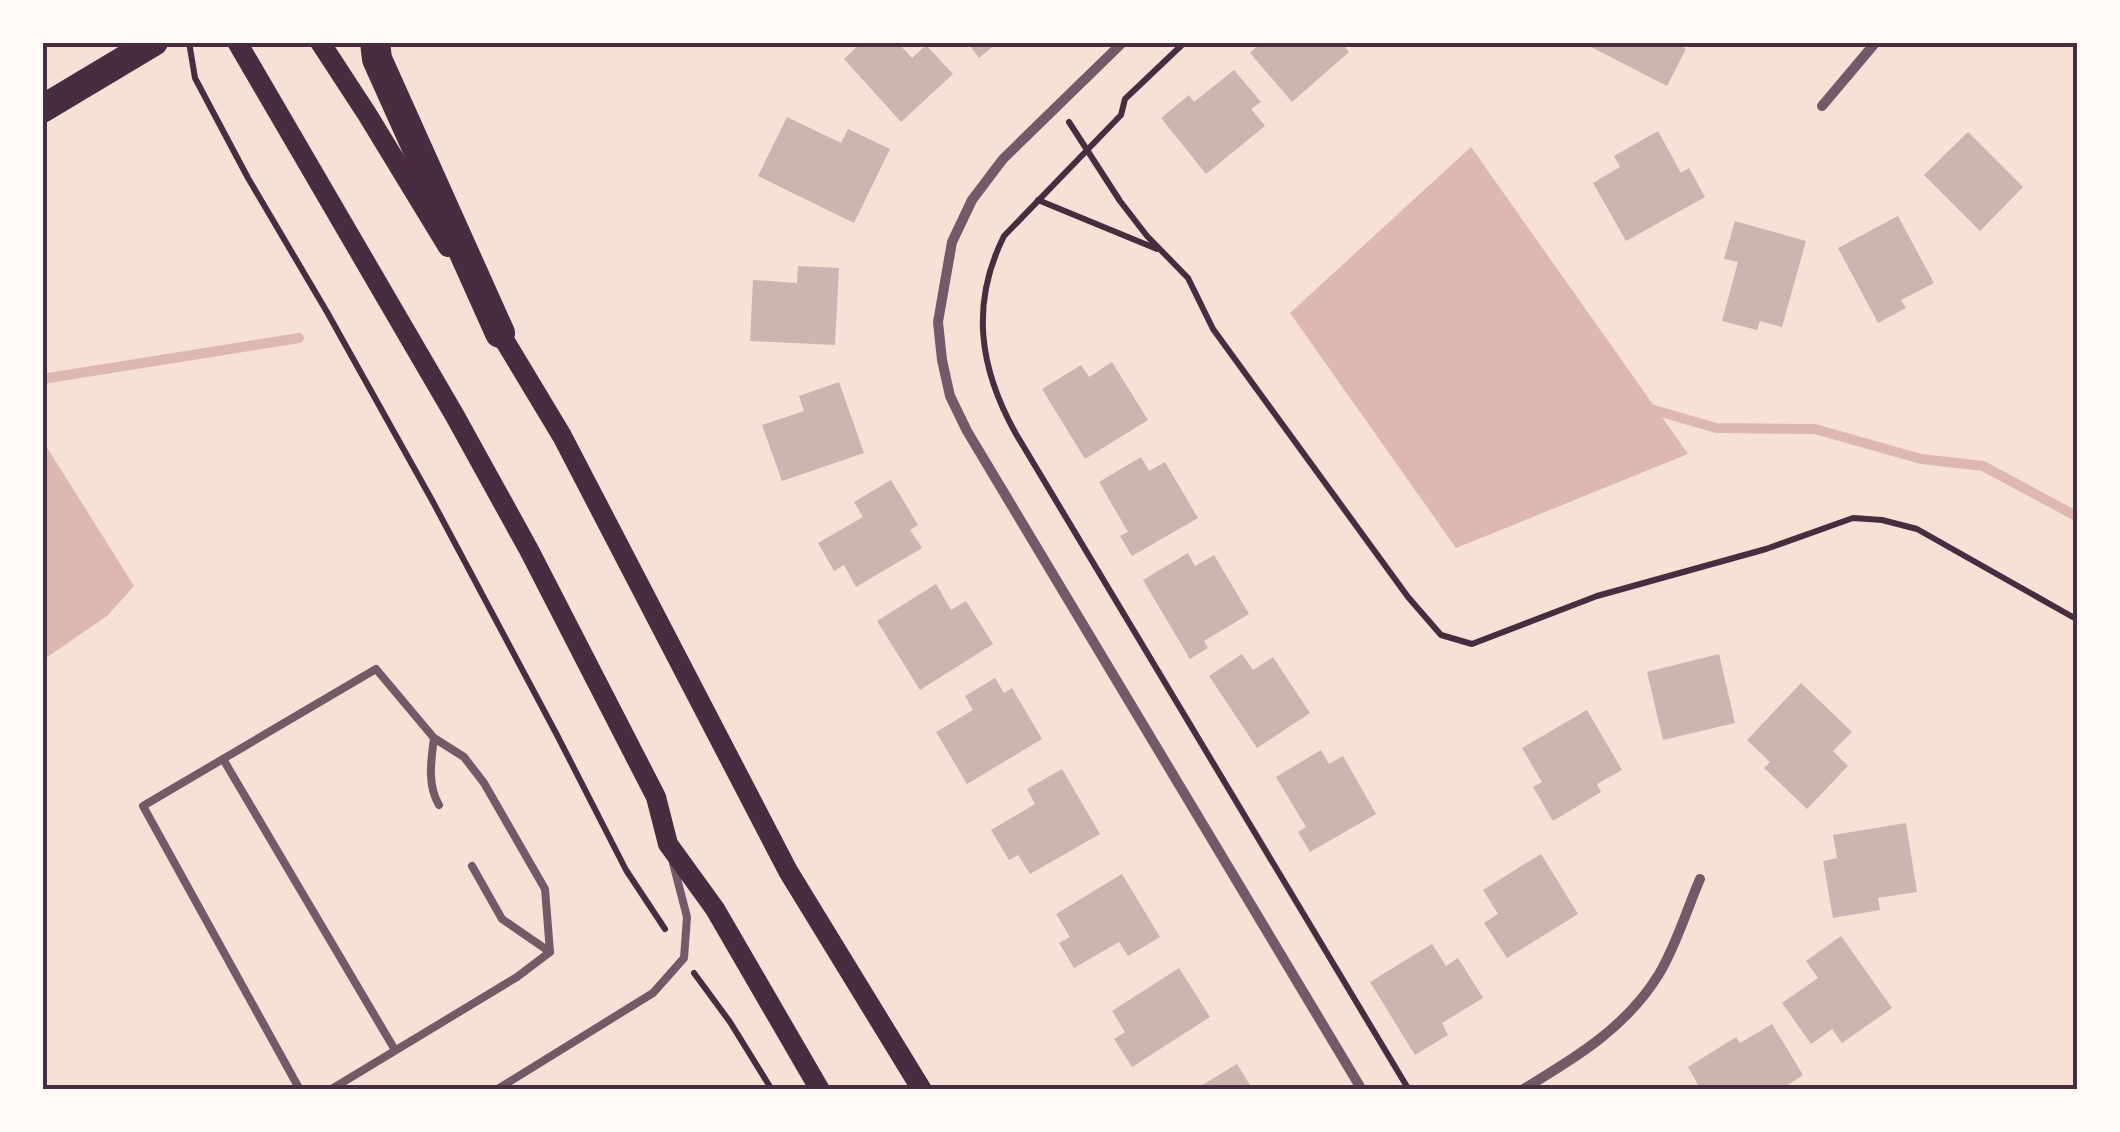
<svg xmlns="http://www.w3.org/2000/svg" width="2120" height="1132" font-family="Poppins,sans-serif">
<rect width="100%" height="100%" fill="#f7e1d7"/>
<g fill="#dcb8b0">
<polygon points="1471,147 1688,454 1456,548 1290,313"/>
<polygon points="43,441 134,586 107,616 43,660"/>
</g>
<g fill="none" stroke-linecap="round" stroke-linejoin="round">
<g stroke="#dcb8b0" stroke-width="10">
<polyline points="42,379 299,338"/>
<polyline points="1647,408 1716,428 1815,429 1921,459 1983,466 2078,517"/>
</g>
</g>
<g fill="#ccb4b1">
<polygon points="862,42 897,42 912,58 926,45 953,74 901,122 844,59"/>
<polygon points="967,42 998,42 979,58"/>
<polygon points="1262,42 1341,42 1349,52 1292,102 1250,53"/>
<polygon points="1588,42 1673,42 1686,49 1667,86 1587,45"/>
<polygon points="1234,70 1261,102 1251,109 1265,126 1206,174 1161,118 1189,95 1194,102"/>
<polygon points="787,117 841,143 848,129 890,149 854,223 758,176"/>
<polygon points="1658,131 1681,173 1689,168 1705,197 1626,241 1593,183 1620,167 1614,156"/>
<polygon points="1968,132 2023,187 1980,231 1924,175"/>
<polygon points="1898,216 1934,283 1901,300 1906,308 1878,323 1838,248"/>
<polygon points="1735,221 1806,241 1782,327 1760,321 1757,330 1722,321 1738,262 1724,259"/>
<polygon points="798,266 839,268 835,345 750,341 753,280 797,283"/>
<polygon points="1112,362 1148,420 1085,459 1042,389 1081,365 1089,377"/>
<polygon points="839,382 864,453 782,481 762,425 804,411 799,396"/>
<polygon points="1141,457 1149,471 1165,462 1198,518 1132,556 1120,536 1128,532 1099,482"/>
<polygon points="891,480 918,525 910,530 922,548 856,587 844,565 834,571 818,543 863,517 854,502"/>
<polygon points="1188,553 1195,566 1214,555 1249,614 1204,641 1208,648 1190,659 1143,580"/>
<polygon points="936,584 951,610 966,601 993,644 920,690 877,621"/>
<polygon points="1242,654 1253,670 1273,657 1310,713 1257,748 1209,676"/>
<polygon points="1719,654 1735,723 1663,740 1647,672"/>
<polygon points="995,678 1004,693 1012,688 1042,739 967,784 936,732 973,710 965,696"/>
<polygon points="1801,683 1852,732 1833,751 1848,766 1807,809 1764,768 1770,762 1747,740"/>
<polygon points="1587,710 1622,770 1597,784 1601,792 1553,821 1533,787 1542,782 1522,748"/>
<polygon points="1321,750 1329,764 1343,756 1376,814 1310,852 1298,832 1306,827 1276,777"/>
<polygon points="1062,769 1100,834 1030,874 1018,855 1009,860 991,830 1035,804 1027,789"/>
<polygon points="1906,823 1917,892 1878,898 1880,910 1833,918 1823,861 1837,858 1833,835"/>
<polygon points="1541,854 1578,914 1507,958 1484,923 1498,914 1483,890"/>
<polygon points="1122,874 1160,937 1128,956 1119,942 1074,968 1059,943 1070,937 1056,914"/>
<polygon points="1841,936 1892,1008 1842,1043 1832,1029 1811,1044 1782,1003 1818,978 1806,961"/>
<polygon points="1432,944 1446,966 1458,958 1483,998 1442,1023 1448,1035 1415,1055 1370,982"/>
<polygon points="1179,968 1210,1017 1132,1067 1114,1039 1125,1032 1112,1011"/>
<polygon points="1772,1024 1803,1075 1783,1088 1784,1090 1701,1090 1688,1067 1736,1037 1740,1043"/>
<polygon points="1237,1064 1253,1090 1194,1090"/>
</g>
<g fill="none" stroke-linecap="round" stroke-linejoin="round">
<g stroke="#4a2c40" stroke-width="6">
<polyline points="189,42 195,78 248,178 327,312 433,502 557,735 626,870 665,929"/>
<path d="M1185 42 1125 99 1121 115 1004 236C970 304 979 368 1016 434L1409 1090"/>
<polyline points="1069,122 1120,201 1147,236 1188,278 1213,329 1408,597 1441,635 1472,644 1597,596 1766,549 1853,518 1882,520 1917,529 2078,620"/>
<polyline points="1038,200 1157,249"/>
<polyline points="694,973 730,1022 772,1090"/>
</g>
<g stroke="#755966" stroke-width="8">
<path d="M434 738C431 761 427 785 439 805"/>
<polyline points="223,759 395,1050"/>
<polyline points="472,866 502,919 550,952"/>
<polyline points="300,1090 143,806 376,669 434,738 464,757 484,783 545,889 550,952 517,977 330,1090"/>
<polyline points="496,1090 653,993 684,958 687,917 673,863"/>
</g>
<g stroke="#755966" stroke-width="10">
<polyline points="1123,42 1003,159 972,200 952,242 938,322 942,360 950,396 967,431 1362,1090"/>
<polyline points="1822,106 1876,42"/>
<path d="M1522 1090C1575 1058 1626 1028 1659 974 1676 946 1687 909 1700 879"/>
</g>
<g stroke="#4a2c40" stroke-width="20">
<polyline points="237,42 455,416 529,550 656,797 668,844 715,909 820,1090"/>
<polyline points="320,42 367,114 448,247"/>
<polyline points="494,323 562,436 788,871 922,1090"/>
</g>
<polyline stroke="#4a2c40" stroke-width="28" points="42,109 154,42"/>
<polyline stroke="#4a2c40" stroke-width="30" points="375,42 377,59 500,333"/>
</g>
<rect width="2120" height="1132" fill="none" stroke="#fffaf5" stroke-width="90"/>
<rect x="45" y="45" width="2030" height="1042" fill="none" stroke="#4a2c40" stroke-width="4"/>
</svg>
